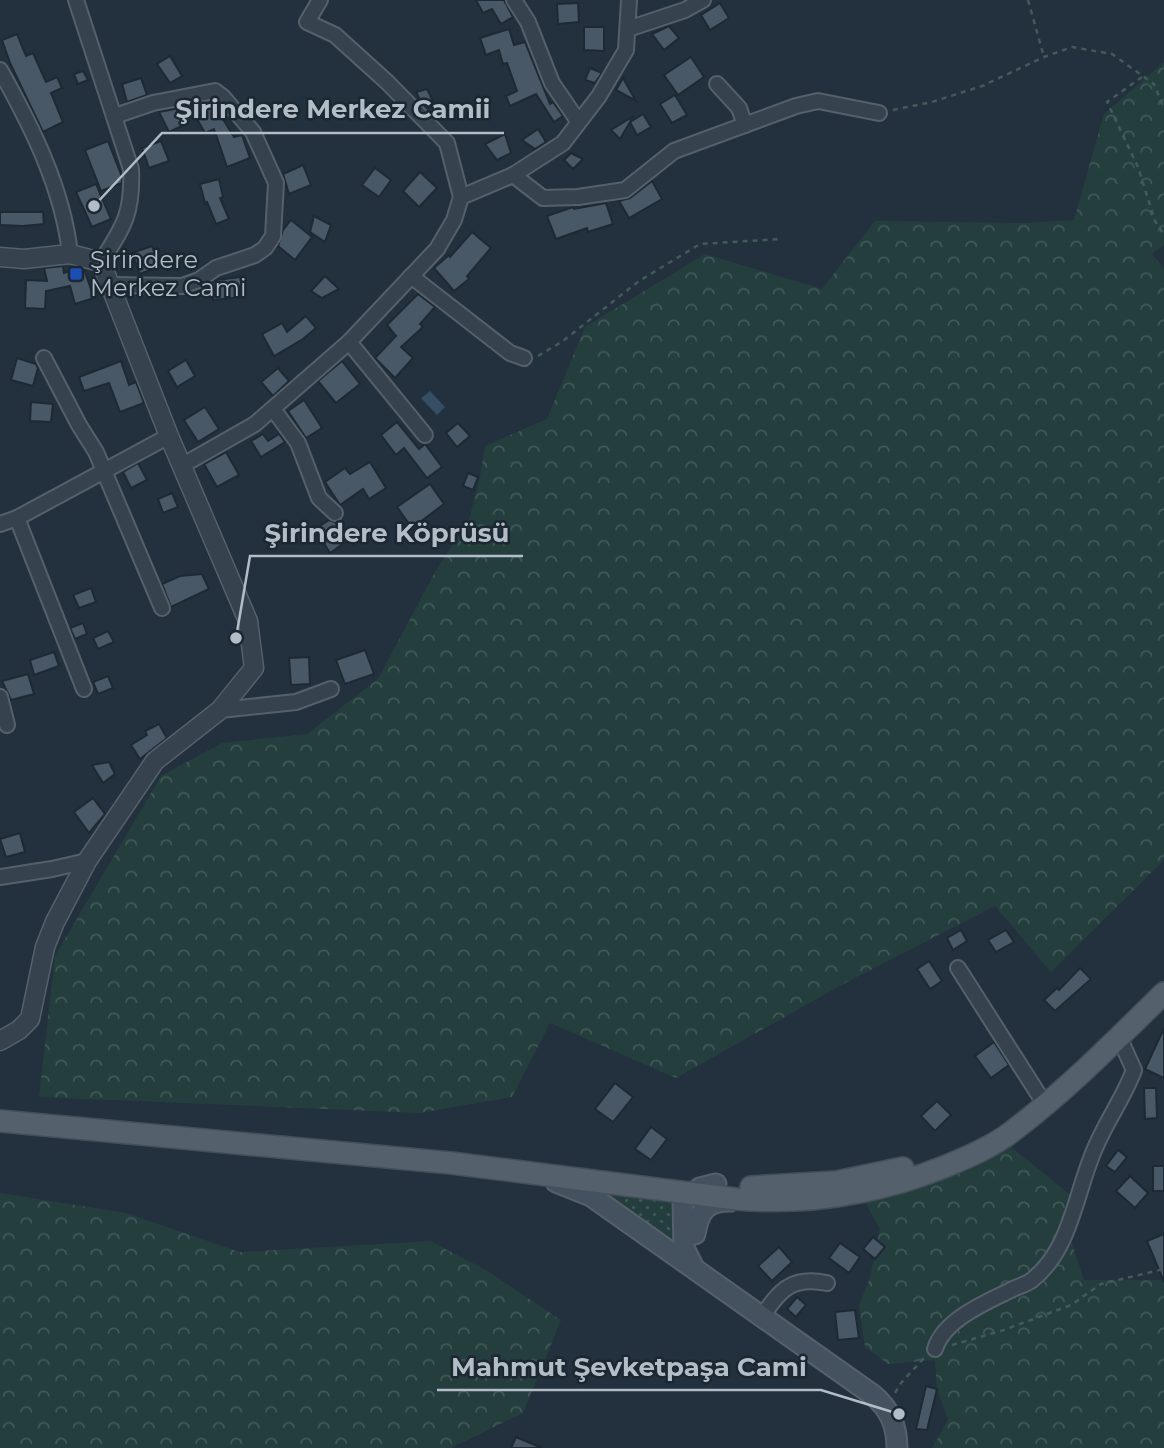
<svg xmlns="http://www.w3.org/2000/svg" width="1164" height="1448" font-family="Montserrat,sans-serif">
<defs>
<pattern id="green-dots" width="8" height="8" patternUnits="userSpaceOnUse" patternTransform="scale(1.75)"><rect width="8" height="8" fill="#243e3e"/><path d="M2 2h.1M6 6h.1" fill="none" stroke="#415858" stroke-width="1.8" stroke-linecap="round"/></pattern>
<pattern id="forest-crowns" width="20" height="18" patternUnits="userSpaceOnUse" patternTransform="scale(1.75)"><rect width="20" height="18" fill="#243e3e"/><path d="M2 6a3 3 0 1 1 6 0M12 15a3 3 0 1 1 6 0" fill="none" stroke="#415858"/></pattern>
</defs>
<rect width="100%" height="100%" fill="#22313d"/>
<polygon fill="url(#green-dots)" points="597,1191 675,1201 683,1258"/>
<g fill="url(#forest-crowns)">
<polygon points="1164,62 1164,245 1152,254 1164,269 1164,860 1051,972 995,906 845,983 676,1078 550,1023 512,1097 420,1113 39,1097 55,956 161,776 222,743 307,734 378,679 435,572 469,520 480,477 485,446 547,419 585,327 705,254 822,289 875,221 1026,223 1074,220 1104,114"/>
<polygon points="1010,1146 1074,1198 1068,1231 1084,1280 1164,1280 1164,1448 932,1448 948,1420 937,1388 935,1360 888,1364 865,1347 859,1305 870,1278 880,1229 860,1193"/>
<polygon points="0,1193 126,1213 240,1252 430,1241 486,1270 561,1320 523,1413 451,1448 0,1448"/>
</g>
<polygon fill="#354e64" points="430,391 445,407 437,415 421,398"/>
<g fill="#485866" stroke="#1e2934" stroke-width="2">
<polygon points="476,0 504,0 513,17 501,24 492,9 483,13"/>
<polygon points="578,3 579,22 558,24 557,4"/>
<polygon points="720,3 729,18 710,30 701,15"/>
<polygon points="669,26 679,38 664,50 652,34"/>
<polygon points="584,27 604,27 604,51 584,50"/>
<polygon points="509,29 514,45 525,42 550,104 553,102 563,116 554,122 536,94 510,106 506,96 517,91 507,63 503,64 499,50 486,55 480,38"/>
<polygon points="17,34 26,56 33,53 46,82 57,77 62,88 51,93 63,122 43,132 10,63 2,40"/>
<polygon points="170,56 182,76 170,83 157,64"/>
<polygon points="691,57 704,77 678,95 664,75"/>
<polygon points="590,68 602,73 595,83 585,80"/>
<polygon points="83,71 88,80 78,84 74,74"/>
<polygon points="141,78 147,95 127,102 122,84"/>
<polygon points="623,78 636,101 616,90"/>
<polygon points="427,89 433,101 422,104 416,92"/>
<polygon points="675,95 687,115 672,123 660,104"/>
<polygon points="212,101 234,137 242,135 250,158 227,167 214,129 205,133 193,112"/>
<polygon points="180,108 188,123 169,132 159,112"/>
<polygon points="643,114 651,127 637,135 630,122 620,139 611,130 632,117 630,122"/>
<polygon points="538,129 546,142 535,149 522,140"/>
<polygon points="505,134 511,153 497,160 485,144"/>
<polygon points="108,141 122,177 122,183 101,191 85,150"/>
<polygon points="161,141 169,161 149,168 142,148"/>
<polygon points="571,153 583,159 573,169 564,160"/>
<polygon points="303,165 311,185 289,194 283,174"/>
<polygon points="375,168 391,180 379,197 362,185"/>
<polygon points="420,172 437,188 419,207 403,191"/>
<polygon points="219,179 223,197 220,198 229,219 216,224 207,202 205,203 200,184"/>
<polygon points="652,181 662,199 629,218 619,201 630,198"/>
<polygon points="96,184 111,219 92,227 76,192"/>
<polygon points="606,203 613,224 588,232 587,228 556,239 547,216 573,207 574,209"/>
<polygon points="0,212 43,212 44,224 23,226 0,225"/>
<polygon points="314,216 331,225 325,242 310,232"/>
<polygon points="291,220 312,237 295,260 278,246 283,230"/>
<polygon points="472,232 491,248 467,276 469,279 454,291 434,268 449,255 450,257"/>
<polygon points="152,246 160,266 140,274 132,253"/>
<polygon points="63,266 64,273 79,268 84,269 94,298 75,304 70,286 46,291 45,309 25,308 26,280 47,281 44,268"/>
<polygon points="325,276 339,289 322,298 311,291"/>
<polygon points="241,277 242,297 213,300 212,283 216,280"/>
<polygon points="418,294 435,307 420,324 423,327 401,347 413,358 395,378 375,358 396,336 387,325"/>
<polygon points="306,316 316,328 303,339 274,356 262,334 282,323 287,332"/>
<polygon points="17,358 36,364 38,368 33,386 11,380"/>
<polygon points="186,360 195,376 177,387 168,371"/>
<polygon points="121,361 129,385 136,382 144,403 120,412 109,383 84,391 79,377"/>
<polygon points="342,361 360,384 336,403 318,381"/>
<polygon points="278,368 289,381 273,396 261,382"/>
<polygon points="304,400 322,428 306,438 288,411"/>
<polygon points="31,402 53,404 51,422 30,421"/>
<polygon points="205,407 219,429 198,442 184,420"/>
<polygon points="397,422 419,449 425,444 442,467 427,478 404,448 396,455 381,435"/>
<polygon points="458,423 470,436 457,447 446,433"/>
<polygon points="263,434 268,441 279,434 285,442 261,457 251,441"/>
<polygon points="226,452 239,475 217,487 204,464"/>
<polygon points="370,462 386,488 369,499 363,489 340,505 325,482 345,468 350,474"/>
<polygon points="138,463 147,480 131,488 123,472"/>
<polygon points="468,473 478,477 473,490 463,486"/>
<polygon points="430,484 444,504 412,528 397,507"/>
<polygon points="172,493 178,507 163,513 158,499"/>
<polygon points="329,520 335,522 347,541 330,553 315,529"/>
<polygon points="202,574 209,589 171,607 162,584 180,576"/>
<polygon points="91,588 96,602 79,608 73,595"/>
<polygon points="83,623 87,634 75,639 70,628"/>
<polygon points="108,631 114,642 98,649 93,638"/>
<polygon points="365,650 374,674 345,684 336,660"/>
<polygon points="54,652 59,666 34,675 30,660"/>
<polygon points="309,657 310,684 291,685 289,658"/>
<polygon points="28,674 34,694 11,700 2,681"/>
<polygon points="108,676 113,688 98,694 93,682"/>
<polygon points="159,724 167,738 140,759 131,745 147,735 145,731"/>
<polygon points="109,762 115,774 103,783 92,765"/>
<polygon points="93,798 105,814 89,833 74,812"/>
<polygon points="20,833 25,852 6,857 0,839"/>
<polygon points="961,930 967,941 953,950 947,938"/>
<polygon points="1006,930 1014,942 996,952 988,940"/>
<polygon points="929,961 942,981 930,989 917,969"/>
<polygon points="1080,968 1091,979 1055,1011 1044,1000 1057,988 1059,990"/>
<polygon points="1164,1028 1164,1078 1145,1069"/>
<polygon points="994,1042 1009,1065 991,1078 975,1056"/>
<polygon points="615,1083 633,1097 613,1122 595,1109"/>
<polygon points="1144,1088 1156,1088 1157,1118 1145,1119"/>
<polygon points="937,1101 951,1115 935,1131 921,1116"/>
<polygon points="651,1127 667,1139 651,1160 635,1149"/>
<polygon points="1118,1150 1127,1157 1115,1172 1106,1166"/>
<rect x="1153" y="1166" width="11" height="25"/>
<polygon points="1130,1176 1148,1193 1135,1208 1116,1191"/>
<polygon points="1164,1234 1164,1282 1147,1241"/>
<polygon points="873,1237 885,1247 875,1259 863,1249"/>
<polygon points="840,1243 860,1257 849,1273 829,1258"/>
<polygon points="779,1247 792,1262 772,1281 758,1266"/>
<polygon points="797,1297 806,1305 796,1317 787,1309"/>
<polygon points="855,1310 859,1338 838,1340 835,1312"/>
<polygon points="926,1386 937,1389 927,1430 916,1429"/>
<polygon points="516,1437 542,1448 511,1448"/>
</g>
<g fill="none" stroke-linecap="round" stroke-linejoin="round">
<g stroke="#55606b" stroke-width="18">
<g id="minor">
<path d="M76 0 131 169C133 213 124 226 101 262"/>
<polyline points="320,0 307,22 335,35 387,82 447,143 461,197"/>
<polyline points="514,0 528,22 552,83 578,121"/>
<polyline points="628,29 685,10 703,0"/>
<path d="M0 70C32 127 63 189 70 254"/>
<polyline points="717,84 739,108 745,125"/>
<polyline points="513,175 543,198 578,197 625,190 674,151 796,106 818,101 879,113"/>
<polyline points="411,276 510,353 524,358"/>
<polyline points="110,285 182,286 199,280 216,268 255,255 265,248 273,236 276,183 253,132 223,97 215,91 153,103 115,116"/>
<polyline points="349,342 425,435"/>
<polyline points="44,358 79,425 96,452 162,608"/>
<polyline points="273,409 298,443 319,498 335,513"/>
<polyline points="183,465 255,424 349,342 437,249 454,220 461,197 513,175 563,143 599,96 626,50 629,0"/>
<polyline points="17,518 84,689"/>
<polyline points="0,524 17,518 169,436"/>
<polyline points="0,697 7,725"/>
<polyline points="220,710 296,702 331,689"/>
<polyline points="0,877 52,869 87,861"/>
<polyline points="958,968 1044,1103"/>
<path d="M761 1318C780 1290 791 1276 827 1283"/>
<path d="M935 1349C944 1319 987 1302 1013 1289 1019 1286 1027 1284 1032 1280 1072 1249 1076 1189 1096 1146 1107 1120 1124 1097 1134 1070L1119 1037"/>
</g>
</g>
<g stroke="#55606b" stroke-width="21">
<polyline id="tertiary" points="0,257 24,259 70,254 101,262 169,436 248,621 254,668 220,710 155,761 87,861 55,922 45,947 30,1019 19,1030 0,1041"/>
</g>
<g stroke="#55606b" stroke-width="23">
<g id="secondary">
<path d="M556 1182 591 1196 873 1395C890 1409 897 1426 897 1448"/>
<path d="M695 1234C699 1211 706 1201 730 1201"/>
<polyline points="694,1268 684,1248 683,1201 700,1188 716,1184"/>
</g>
</g>
<g stroke="#434e59" stroke-width="24">
<g id="primary">
<path d="M0 1121 451 1163 736 1199C808 1205 876 1194 944 1167 968 1157 994 1146 1014 1130 1068 1089 1116 1040 1164 993"/>
<polyline points="751,1187 836,1182 903,1168"/>
</g>
</g>
<g stroke="#425a5a" stroke-width="2.5" stroke-dasharray="5 5" stroke-linecap="butt">
<polyline points="1028,0 1044,57"/>
<polyline points="1142,77 1107,102 1138,167 1155,221 1164,235"/>
<polyline points="893,110 932,102 982,86 1044,57 1072,47 1112,54 1154,84 1164,109"/>
<polyline points="538,356 563,341 639,281 700,244 781,239"/>
<polyline points="952,1345 1004,1330 1071,1305 1101,1284 1164,1269"/>
<polyline points="895,1393 901,1383 924,1358"/>
</g>
<use href="#minor" stroke="#36424d" stroke-width="14"/>
<use href="#tertiary" stroke="#36424d" stroke-width="18"/>
<use href="#secondary" stroke="#445260" stroke-width="19"/>
<use href="#primary" stroke="#54616d" stroke-width="21"/>
</g>
<rect fill="#1a4fb4" stroke="#1c2732" stroke-width="2.5" x="69" y="267" width="14" height="14" rx="3.5"/>
<g text-anchor="middle" stroke-width="5" stroke-linejoin="round" paint-order="stroke">
<g font-size="24" fill="#b2bdc8" stroke="#1c2732" text-anchor="start">
<text x="90" y="268">Şirindere<tspan x="90" dy="28">Merkez Cami</tspan></text>
</g>
</g>
<path fill="none" stroke="#b2bdc8" stroke-width="2.5" d="M94 206L162 133H504M236 638L250 556H523M899 1414L821 1390H437"/>
<g fill="#b2bdc8" stroke="#1c2732" stroke-width="2.5">
<circle cx="94" cy="206" r="7"/>
<circle cx="236" cy="638" r="7"/>
<circle cx="899" cy="1414" r="7"/>
</g>
<g font-size="26" text-anchor="middle" font-weight="bold" fill="#b2bdc8" stroke="#1c2732" stroke-width="5" stroke-linejoin="round" paint-order="stroke">
<text x="333" y="118">Şirindere Merkez Camii</text>
<text x="387" y="542">Şirindere Köprüsü</text>
<text x="629" y="1376">Mahmut Şevketpaşa Cami</text>
</g>
</svg>
